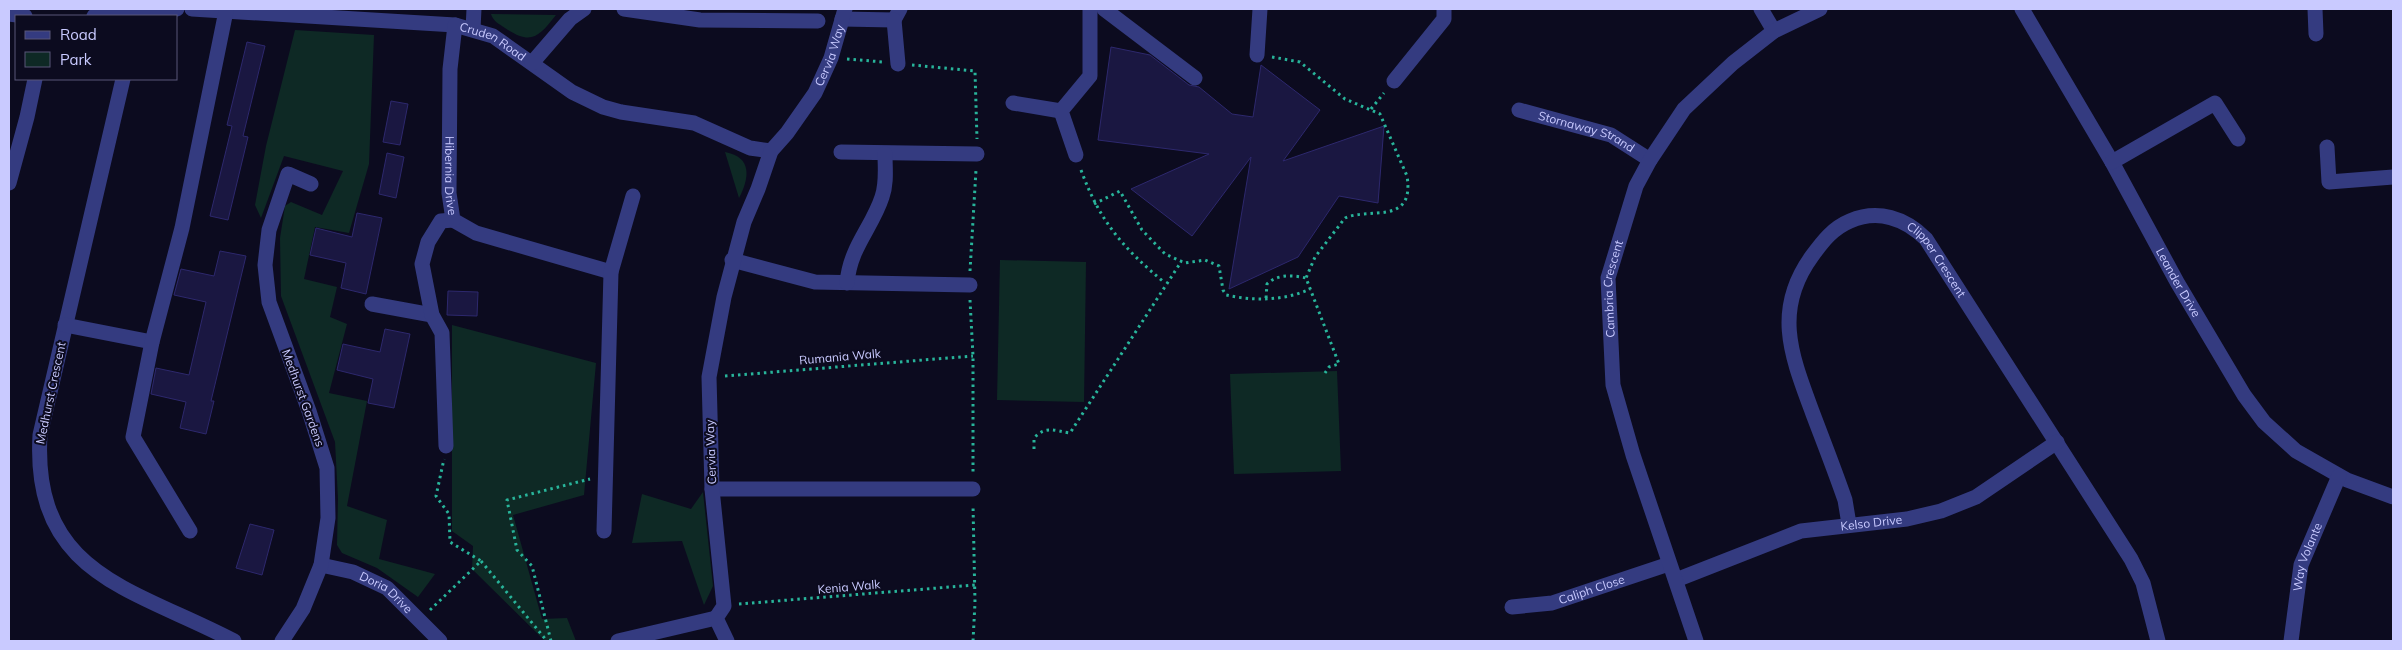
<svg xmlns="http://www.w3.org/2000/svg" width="2402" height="650" font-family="Mulish,sans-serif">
<rect width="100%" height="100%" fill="#0c0b1f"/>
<g fill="#0e2925">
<path d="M491 14 556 15C538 38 531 45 505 28 499 24 493 21 491 14Z"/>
<polygon points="295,30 374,35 369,164 349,233 315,227 304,279 337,287 330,317 347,324 329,393 367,401 347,506 387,520 379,559 435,574 418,597 377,568 342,553 337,545 338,499 335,442 281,296 280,238 285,206 291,202 322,215 343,171 284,156 261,218 255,205 266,146"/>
<path d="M725 152C753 157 749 179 739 198Z"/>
<polygon points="1000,260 1086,262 1084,402 997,400"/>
<polygon points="452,325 596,363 584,495 513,515 542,619 567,618 576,641 545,641 472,569 473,546 452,531"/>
<polygon points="1337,371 1341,471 1234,474 1230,374"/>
<polygon points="703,492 713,586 704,605 682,541 632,543 642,494 691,509"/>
</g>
<g fill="#1a1741" stroke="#2d286d">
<polygon points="247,42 265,46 243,136 248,137 228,220 210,216 232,126 227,125"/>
<polygon points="1111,47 1150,55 1189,85 1199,87 1232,114 1253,117 1261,65 1320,110 1283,161 1384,126 1378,203 1339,196 1298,257 1229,289 1251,157 1192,236 1131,189 1209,154 1098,140"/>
<polygon points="391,101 408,104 400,145 383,142"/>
<polygon points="387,153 404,157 396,198 379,194"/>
<polygon points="357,213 382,218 366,294 341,288 346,263 310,255 316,228 352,237"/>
<polygon points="220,251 246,256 211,401 214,401 206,434 180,428 186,402 151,394 156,368 189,375 206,302 174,295 181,269 214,276"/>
<polygon points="448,291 478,292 477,316 447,315"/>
<polygon points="385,329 410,334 394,408 368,403 373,379 337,370 343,344 380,352"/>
<polygon points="250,524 274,530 262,575 236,568"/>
</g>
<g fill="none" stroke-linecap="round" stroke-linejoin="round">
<g stroke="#28b49a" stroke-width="3" stroke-dasharray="2.5 4" stroke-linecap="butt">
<path d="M1272 57 1300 62 1345 99 1380 114 1407 176C1415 226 1369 207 1345 218L1315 257 1306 278 1339 364 1329 367 1325 373"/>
<polyline points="847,59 883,62"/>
<polyline points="912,65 975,71 977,139"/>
<polyline points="1371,109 1384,93"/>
<path d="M1081 170C1100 222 1123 248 1165 283"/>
<path d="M1094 204 1120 191 1142 230 1165 254 1185 263 1205 260 1219 266 1223 290 1226 295C1253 301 1284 301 1310 289"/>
<polyline points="970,271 976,170"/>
<path d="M1266 298 1267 284C1277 274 1293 275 1306 278"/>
<polyline points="970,300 973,356 973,473"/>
<polyline points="725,376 973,356"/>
<path d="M1034 449V438C1046 425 1055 431 1070 433L1181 262"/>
<polyline points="481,561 547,641"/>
<polyline points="739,604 975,585"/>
<polyline points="430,610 481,561 450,542 449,514 436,496 444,459"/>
<polyline points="551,641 532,566 517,550 507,500 590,479"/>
<polyline points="973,641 975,603 973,505"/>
</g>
<g stroke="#343b80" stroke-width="15">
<path id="s1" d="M192 9 455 25 493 36 572 92 603 107 621 112 694 123 750 148 771 151"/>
<polyline points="624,9 700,20 818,21"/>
<polyline points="1104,9 1195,78"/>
<polyline points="1761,9 1774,31"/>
<path id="s2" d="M2022 9 2112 162 2177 282 2244 395 2264 422 2296 451 2347 480 2393 497"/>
<polyline points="2315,9 2316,34"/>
<polyline points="9,14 25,16"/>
<polyline points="94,16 177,9"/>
<polyline points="842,19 894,20 900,9"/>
<polyline points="894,20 898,64"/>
<path id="s3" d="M455 25 450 69 449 193 453 220 476 233 611 272"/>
<polyline points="473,29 474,9"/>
<polyline points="1257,55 1260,9"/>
<polyline points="532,63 570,19 584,9"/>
<path d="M123 79 40 435C32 575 133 588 234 641"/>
<polyline points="1394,81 1444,19 1444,9"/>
<polyline points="1013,103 1061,111"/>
<path id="s4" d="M1519 110 1611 135 1650 160"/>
<polyline points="2327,147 2329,182 2393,177"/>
<polyline points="841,152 977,154"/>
<polyline points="1076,155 1061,111 1090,76 1090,9"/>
<polyline points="2112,162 2215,103 2238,139"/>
<polyline points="9,183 27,117 35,79"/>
<polyline points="732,260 815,282 970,285"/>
<path d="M847 283C850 247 872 228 882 197 887 183 885 168 885 154"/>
<polyline points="372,304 432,315"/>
<polyline points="65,325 152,342"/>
<polyline points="446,446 442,333 432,315 422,264 428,242 441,221 453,220"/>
<polyline points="712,489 973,489"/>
<path id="s5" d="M1849 524 1845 500C1835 471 1824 443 1813 414 1792 357 1772 311 1812 256 1823 241 1833 228 1850 221 1878 209 1905 218 1926 239L2131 559 2143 583 2158 641"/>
<polyline points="190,531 133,437 152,342 182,228 226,11"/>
<polyline points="604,531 611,272 633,196"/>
<path id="s6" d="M321 565 353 572 387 588 440 641"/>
<path id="s7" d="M1676 580 1801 531 1907 519 1941 511 1976 497 2057 442"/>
<path id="s8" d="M1512 607 1552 603 1669 564"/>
<polyline points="282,641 303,609 321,565 328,518 327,468 309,411 269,302 265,265 269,230 288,174 311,184"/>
<polyline points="618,641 716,618"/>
<path id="s9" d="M727 641 716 618 724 606 712 489 709 377 724 297 744 222 758 189 771 151 787 133 815 93 831 58 845 9"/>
<path id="s10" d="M1696 641 1633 455 1613 385 1608 278 1636 186 1650 160 1684 109 1733 63 1774 31 1820 9"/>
<path id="s11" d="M2291 641 2301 565 2339 476"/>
</g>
</g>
<g text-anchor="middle" stroke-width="4" stroke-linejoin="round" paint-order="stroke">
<g font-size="12" fill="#c9caff" stroke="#0c0b1f">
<text dy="4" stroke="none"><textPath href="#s1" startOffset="305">Cruden Road</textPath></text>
<text dy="4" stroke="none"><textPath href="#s9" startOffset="618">Cervia Way</textPath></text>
<text dy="4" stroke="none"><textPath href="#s4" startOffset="71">Stornaway Strand</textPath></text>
<text dy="4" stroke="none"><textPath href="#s3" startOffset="151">Hibernia Drive</textPath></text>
<text dy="4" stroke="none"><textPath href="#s5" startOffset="441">Clipper Crescent</textPath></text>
<text dy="4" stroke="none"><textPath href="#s2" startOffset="315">Leander Drive</textPath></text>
<text dy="4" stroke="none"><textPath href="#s10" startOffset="366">Cambria Crescent</textPath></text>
<text transform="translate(840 357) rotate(-5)" y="4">Rumania Walk</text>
<text transform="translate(51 393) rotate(-78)" y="4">Medhurst Crescent</text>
<text transform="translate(303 398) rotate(70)" y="4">Medhurst Gardens</text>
<text transform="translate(711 452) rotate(-92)" y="4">Cervia Way</text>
<text dy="4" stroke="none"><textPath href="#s7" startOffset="205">Kelso Drive</textPath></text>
<text dy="4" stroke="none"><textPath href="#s11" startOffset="86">Way Volante</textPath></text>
<text transform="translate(849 587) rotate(-5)" y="4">Kenia Walk</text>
<text dy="4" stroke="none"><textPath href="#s8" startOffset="82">Caliph Close</textPath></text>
<text dy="4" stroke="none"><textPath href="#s6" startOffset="72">Doria Drive</textPath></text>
</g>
</g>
<rect width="2402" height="650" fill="none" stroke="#c9caff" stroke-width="20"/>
<rect x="15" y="15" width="162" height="65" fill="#0c0b1f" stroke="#585779"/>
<rect x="25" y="31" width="25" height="8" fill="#343b80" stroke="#585779"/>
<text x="60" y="40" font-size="15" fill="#c9caff">Road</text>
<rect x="25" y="52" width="25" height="15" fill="#0e2925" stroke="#585779"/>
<text x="60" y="65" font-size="15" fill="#c9caff">Park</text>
</svg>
